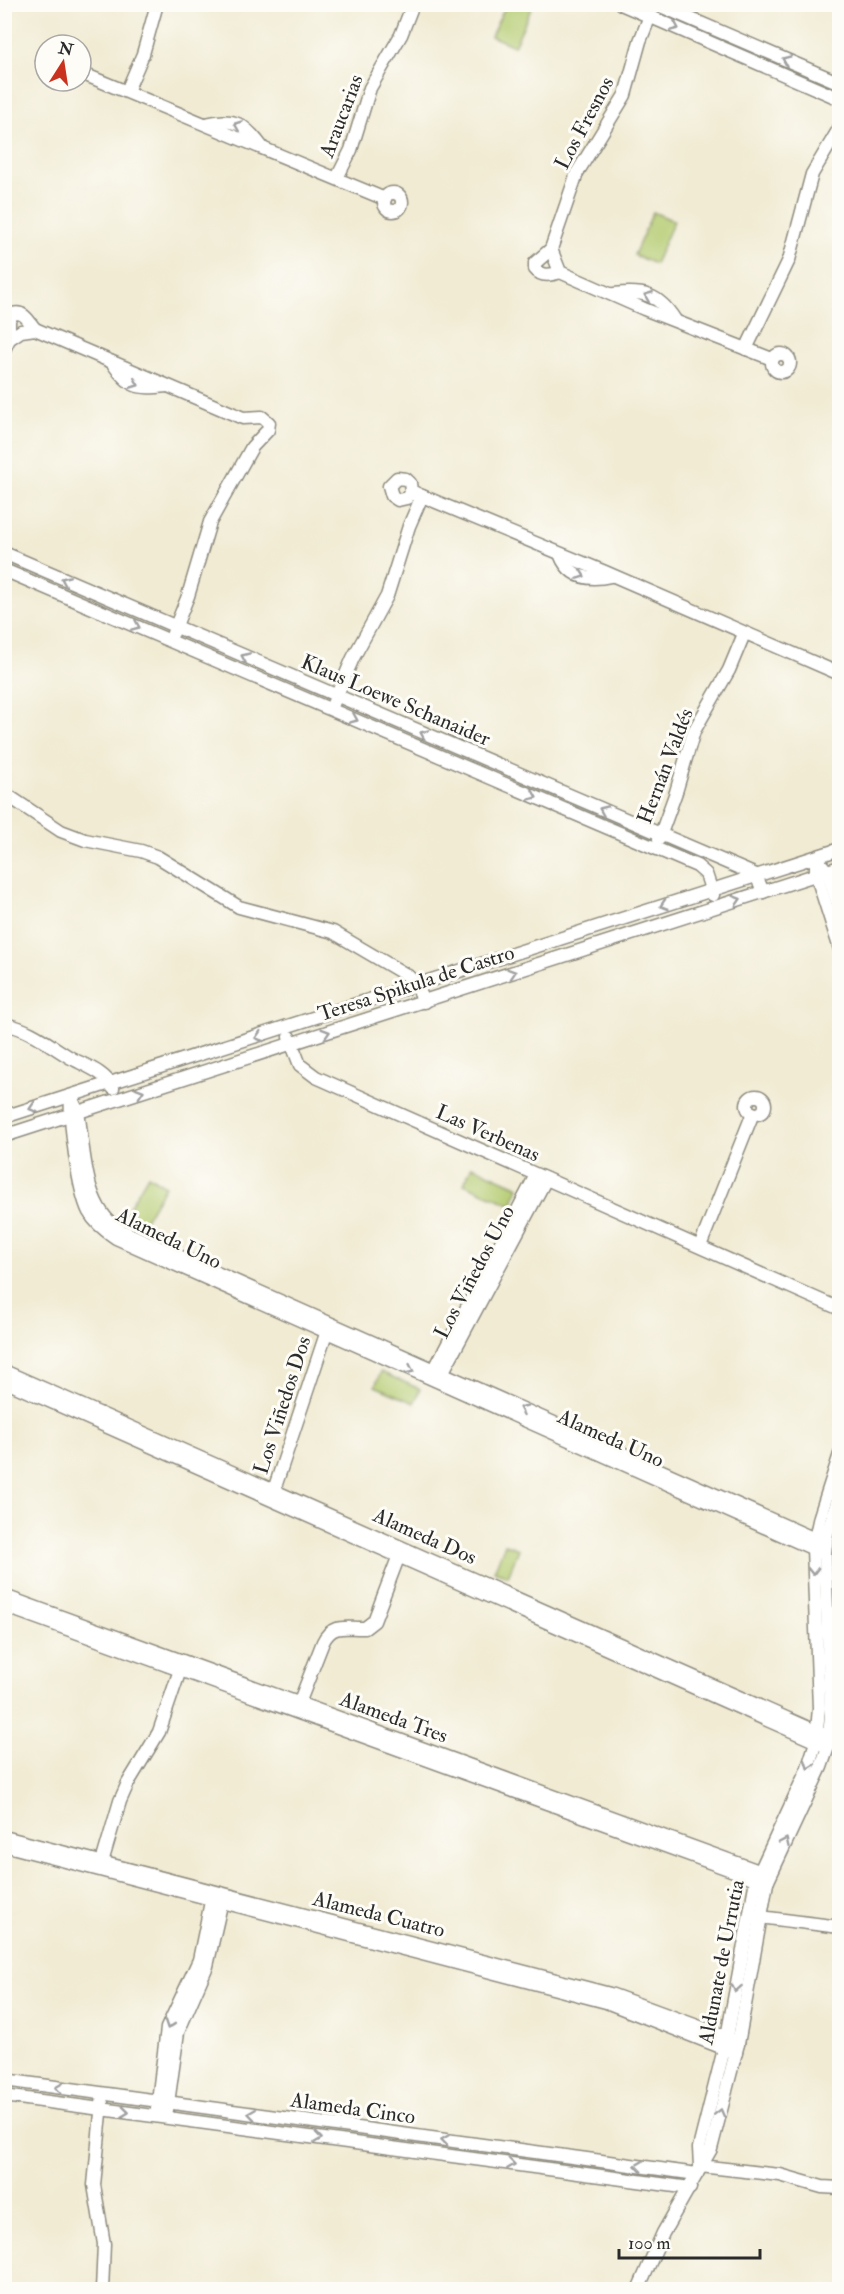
<svg xmlns="http://www.w3.org/2000/svg" width="844" height="2294" font-family="'IM FELL Double Pica',serif">
<rect width="100%" height="100%" fill="#fdfcf7"/>
<filter id="ink" filterUnits="userSpaceOnUse"><feTurbulence type="fractalNoise" baseFrequency=".0167" numOctaves="2"/><feDisplacementMap in="SourceGraphic" scale="12" xChannelSelector="R" yChannelSelector="G"/><feConvolveMatrix kernelMatrix="1 2 1 2 8 2 1 2 1" color-interpolation-filters="sRGB"/></filter>
<filter id="wash" filterUnits="userSpaceOnUse"><feTurbulence type="fractalNoise" baseFrequency=".008" numOctaves="4" result="noise"/><feDisplacementMap in="SourceGraphic" scale="24" xChannelSelector="R" yChannelSelector="G"/><feGaussianBlur stdDeviation="1.35" result="paint"/><feColorMatrix in="noise" values="0 0 0 0 0 0 0 0 0 0 0 0 0 0 0 0 0 1.4 0 .05"/><feComposite in="paint" operator="in"/></filter>
<g filter="url(#wash)">
<rect width="100%" height="100%" fill="#f1ebd3"/>
<g fill="#b4cb6f" stroke="#707b4d" stroke-width="1.5">
<polygon points="506,5 533,5 514,46 491,36"/>
<polygon points="653,212 674,221 655,264 634,255"/>
<polygon points="472,1166 519,1187 512,1205 464,1184"/>
<polygon points="148,1175 165,1186 142,1225 124,1215"/>
<polygon points="381,1372 420,1389 414,1403 375,1386"/>
<polygon points="505,1544 519,1549 508,1576 494,1571"/>
</g>
</g>
<g filter="url(#ink)">
<g fill="none" stroke-linecap="round" stroke-linejoin="round">
<g stroke="#8e8b7f" stroke-width="15">
<g id="minor">
<polyline points="621,4 840,99"/>
<polyline points="656,4 840,83"/>
<polyline points="45,54 42,60 45,66"/>
<polyline points="81,73 385,199"/>
<polyline points="127,91 143,54 157,4"/>
<path d="M205 124C235 117 245 124 262 147"/>
<polyline points="337,178 351,150 370,88 401,35 413,4"/>
<circle cx="393" cy="202" r="9"/>
<polyline points="551,249 560,272 644,309 772,359"/>
<path d="M560 272C552 275 541 277 535 269V263L551 249 577 173 625 95 640 41 650 16"/>
<path d="M614 294C643 291 658 293 675 320"/>
<polyline points="9,339 21,331 35,329 243,418 262,417 269,423 268,430 252,447 210,522 188,596 173,633"/>
<polyline points="746,349 789,260 812,174 840,127"/>
<path d="M4 350 9 339V319L13 314C24 310 29 322 35 329"/>
<circle cx="781" cy="363" r="9"/>
<path d="M112 362C129 388 137 389 167 386"/>
<polyline points="411,491 407,498 398,500 392,496 389,486 397,478 406,479 410,483 411,491 422,496 605,572 840,674"/>
<polyline points="4,553 756,875 763,892"/>
<path d="M560 554C569 578 589 581 611 576"/>
<polyline points="4,570 697,866 706,874 713,895"/>
<polyline points="333,704 353,658 387,596 409,526 422,496"/>
<polyline points="4,793 61,831 85,840 141,851 158,857 239,907 333,932 408,976 417,985 424,1002"/>
<polyline points="659,839 676,792 694,731 729,670 744,634"/>
<polyline points="816,857 816,874 840,949"/>
<polyline points="822,865 827,871 840,910"/>
<path d="M4 1024C31 1029 49 1045 71 1058 86 1066 105 1072 113 1088"/>
<polyline points="289,1037 300,1065 316,1077 840,1309"/>
<path d="M71 1096C69 1121 78 1190 89 1212 95 1223 105 1231 116 1238L825 1554"/>
<circle cx="756" cy="1105" r="9"/>
<path d="M72 1099 78 1112C85 1152 83 1205 118 1229L826 1544"/>
<polyline points="4,1117 840,849"/>
<polyline points="4,1136 840,867"/>
<polyline points="700,1246 753,1113"/>
<polyline points="4,1371 829,1737"/>
<polyline points="431,1376 536,1175"/>
<polyline points="439,1379 546,1179"/>
<polyline points="4,1381 828,1747"/>
<polyline points="272,1496 329,1325"/>
<polyline points="4,1596 770,1875"/>
<polyline points="4,1606 767,1883"/>
<path d="M296 1711 323 1642C333 1622 347 1629 365 1628L374 1621 401 1550"/>
<polyline points="4,1837 610,1994 727,2037 738,2044"/>
<polyline points="4,1845 606,2002 736,2053"/>
<polyline points="100,1869 120,1801 128,1783 159,1732 182,1664"/>
<polyline points="752,1916 840,1927"/>
<polyline points="4,2080 697,2174"/>
<polyline points="4,2096 690,2188"/>
<polyline points="102,2103 94,2185 104,2244 102,2290"/>
<polyline points="157,2109 167,2028 199,1960 213,1892"/>
<polyline points="167,2110 178,2032 207,1966 223,1896"/>
<polyline points="700,2166 699,2148 727,2037 756,1880 807,1770 816,1742 819,1708 813,1548 820,1516 840,1454"/>
<polyline points="700,2166 780,2175 822,2187 840,2188"/>
<polyline points="638,2290 663,2233 711,2149 738,2044 767,1883 821,1767 828,1747 831,1715 825,1554 827,1534 840,1493"/>
</g>
</g>
<use href="#minor" stroke="#fff" stroke-width="12"/>
</g>
<defs><path id="oneway-chevron" d="M-2-3.5L2.5 0L-2 3.5" fill="none" stroke-width="1.6" stroke-linecap="round" stroke-linejoin="round" transform="scale(1.5)"/></defs>
<g stroke="#a0a0a0">
<use href="#oneway-chevron" transform="translate(675 27) rotate(23)"/>
<use href="#oneway-chevron" transform="translate(786 60) rotate(-157)"/>
<use href="#oneway-chevron" transform="translate(238 125) rotate(-158)"/>
<use href="#oneway-chevron" transform="translate(648 296) rotate(-158)"/>
<use href="#oneway-chevron" transform="translate(135 384) rotate(22)"/>
<use href="#oneway-chevron" transform="translate(581 575) rotate(20)"/>
<use href="#oneway-chevron" transform="translate(65 580) rotate(-157)"/>
<use href="#oneway-chevron" transform="translate(136 626) rotate(23)"/>
<use href="#oneway-chevron" transform="translate(245 657) rotate(-157)"/>
<use href="#oneway-chevron" transform="translate(354 719) rotate(23)"/>
<use href="#oneway-chevron" transform="translate(424 734) rotate(-157)"/>
<use href="#oneway-chevron" transform="translate(533 796) rotate(23)"/>
<use href="#oneway-chevron" transform="translate(603 810) rotate(-157)"/>
<use href="#oneway-chevron" transform="translate(737 900) rotate(-17)"/>
<use href="#oneway-chevron" transform="translate(664 905) rotate(162)"/>
<use href="#oneway-chevron" transform="translate(512 973) rotate(-18)"/>
<use href="#oneway-chevron" transform="translate(326 1033) rotate(-17)"/>
<use href="#oneway-chevron" transform="translate(259 1037) rotate(163)"/>
<use href="#oneway-chevron" transform="translate(140 1092) rotate(-18)"/>
<use href="#oneway-chevron" transform="translate(33 1108) rotate(162)"/>
<use href="#oneway-chevron" transform="translate(410 1370) rotate(25)"/>
<use href="#oneway-chevron" transform="translate(523 1409) rotate(-156)"/>
<use href="#oneway-chevron" transform="translate(813 1571) rotate(89)"/>
<use href="#oneway-chevron" transform="translate(809 1765) rotate(111)"/>
<use href="#oneway-chevron" transform="translate(785 1842) rotate(-65)"/>
<use href="#oneway-chevron" transform="translate(736 1988) rotate(100)"/>
<use href="#oneway-chevron" transform="translate(169 2025) rotate(109)"/>
<use href="#oneway-chevron" transform="translate(59 2088) rotate(-172)"/>
<use href="#oneway-chevron" transform="translate(125 2112) rotate(7)"/>
<use href="#oneway-chevron" transform="translate(720 2113) rotate(-76)"/>
<use href="#oneway-chevron" transform="translate(252 2114) rotate(-172)"/>
<use href="#oneway-chevron" transform="translate(318 2138) rotate(8)"/>
<use href="#oneway-chevron" transform="translate(445 2140) rotate(-172)"/>
<use href="#oneway-chevron" transform="translate(511 2164) rotate(8)"/>
<use href="#oneway-chevron" transform="translate(639 2166) rotate(-172)"/>
</g>
</g>
<g text-anchor="middle" stroke-width="6" stroke-linejoin="round" paint-order="stroke">
<g font-size="21" fill="#2b2b2b" stroke="#fdfcf7">
<text transform="translate(341 116) rotate(-69)" y="7">Araucarias</text>
<text transform="translate(584 123) rotate(-62)" y="7">Los Fresnos</text>
<text transform="translate(396 700) rotate(23)" y="7">Klaus Loewe Schanaider</text>
<text transform="translate(665 766) rotate(-69)" y="7">Hernán Valdés</text>
<text transform="translate(416 983) rotate(-18)" y="7">Teresa Spikula de Castro</text>
<text transform="translate(488 1133) rotate(24)" y="7">Las Verbenas</text>
<text transform="translate(169 1238) rotate(26)" y="7">Alameda Uno</text>
<text transform="translate(474 1272) rotate(-62)" y="7">Los Viñedos Uno</text>
<text transform="translate(282 1405) rotate(-72)" y="7">Los Viñedos Dos</text>
<text transform="translate(611 1438) rotate(24)" y="7">Alameda Uno</text>
<text transform="translate(425 1536) rotate(24)" y="7">Alameda Dos</text>
<text transform="translate(394 1717) rotate(20)" y="7">Alameda Tres</text>
<text transform="translate(379 1914) rotate(14)" y="7">Alameda Cuatro</text>
<text transform="translate(721 1962) rotate(-79)" y="7">Aldunate de Urrutia</text>
<text transform="translate(353 2108) rotate(8)" y="7">Alameda Cinco</text>
</g>
</g>
<rect width="844" height="2294" fill="none" stroke="#fdfcf7" stroke-width="24"/>
<g transform="translate(63 63) rotate(12)"><circle r="28" fill="#fdfcf7" stroke="#a9a8a5" stroke-width="1.5"/>
<path d="M0-4.5L10 22L0 15L-10 22Z" fill="#c8321e"/>
<text y="-9" font-size="16" font-weight="bold" text-anchor="middle" fill="#2b2b2b">N</text>
</g>
<path d="M619 2249v9h141v-9" fill="none" stroke="#2b2b2b" stroke-width="3"/>
<text x="628" y="2249" font-size="18" fill="#2b2b2b" stroke="#fdfcf7" stroke-width="4.5" paint-order="stroke">100 m</text>
</svg>
